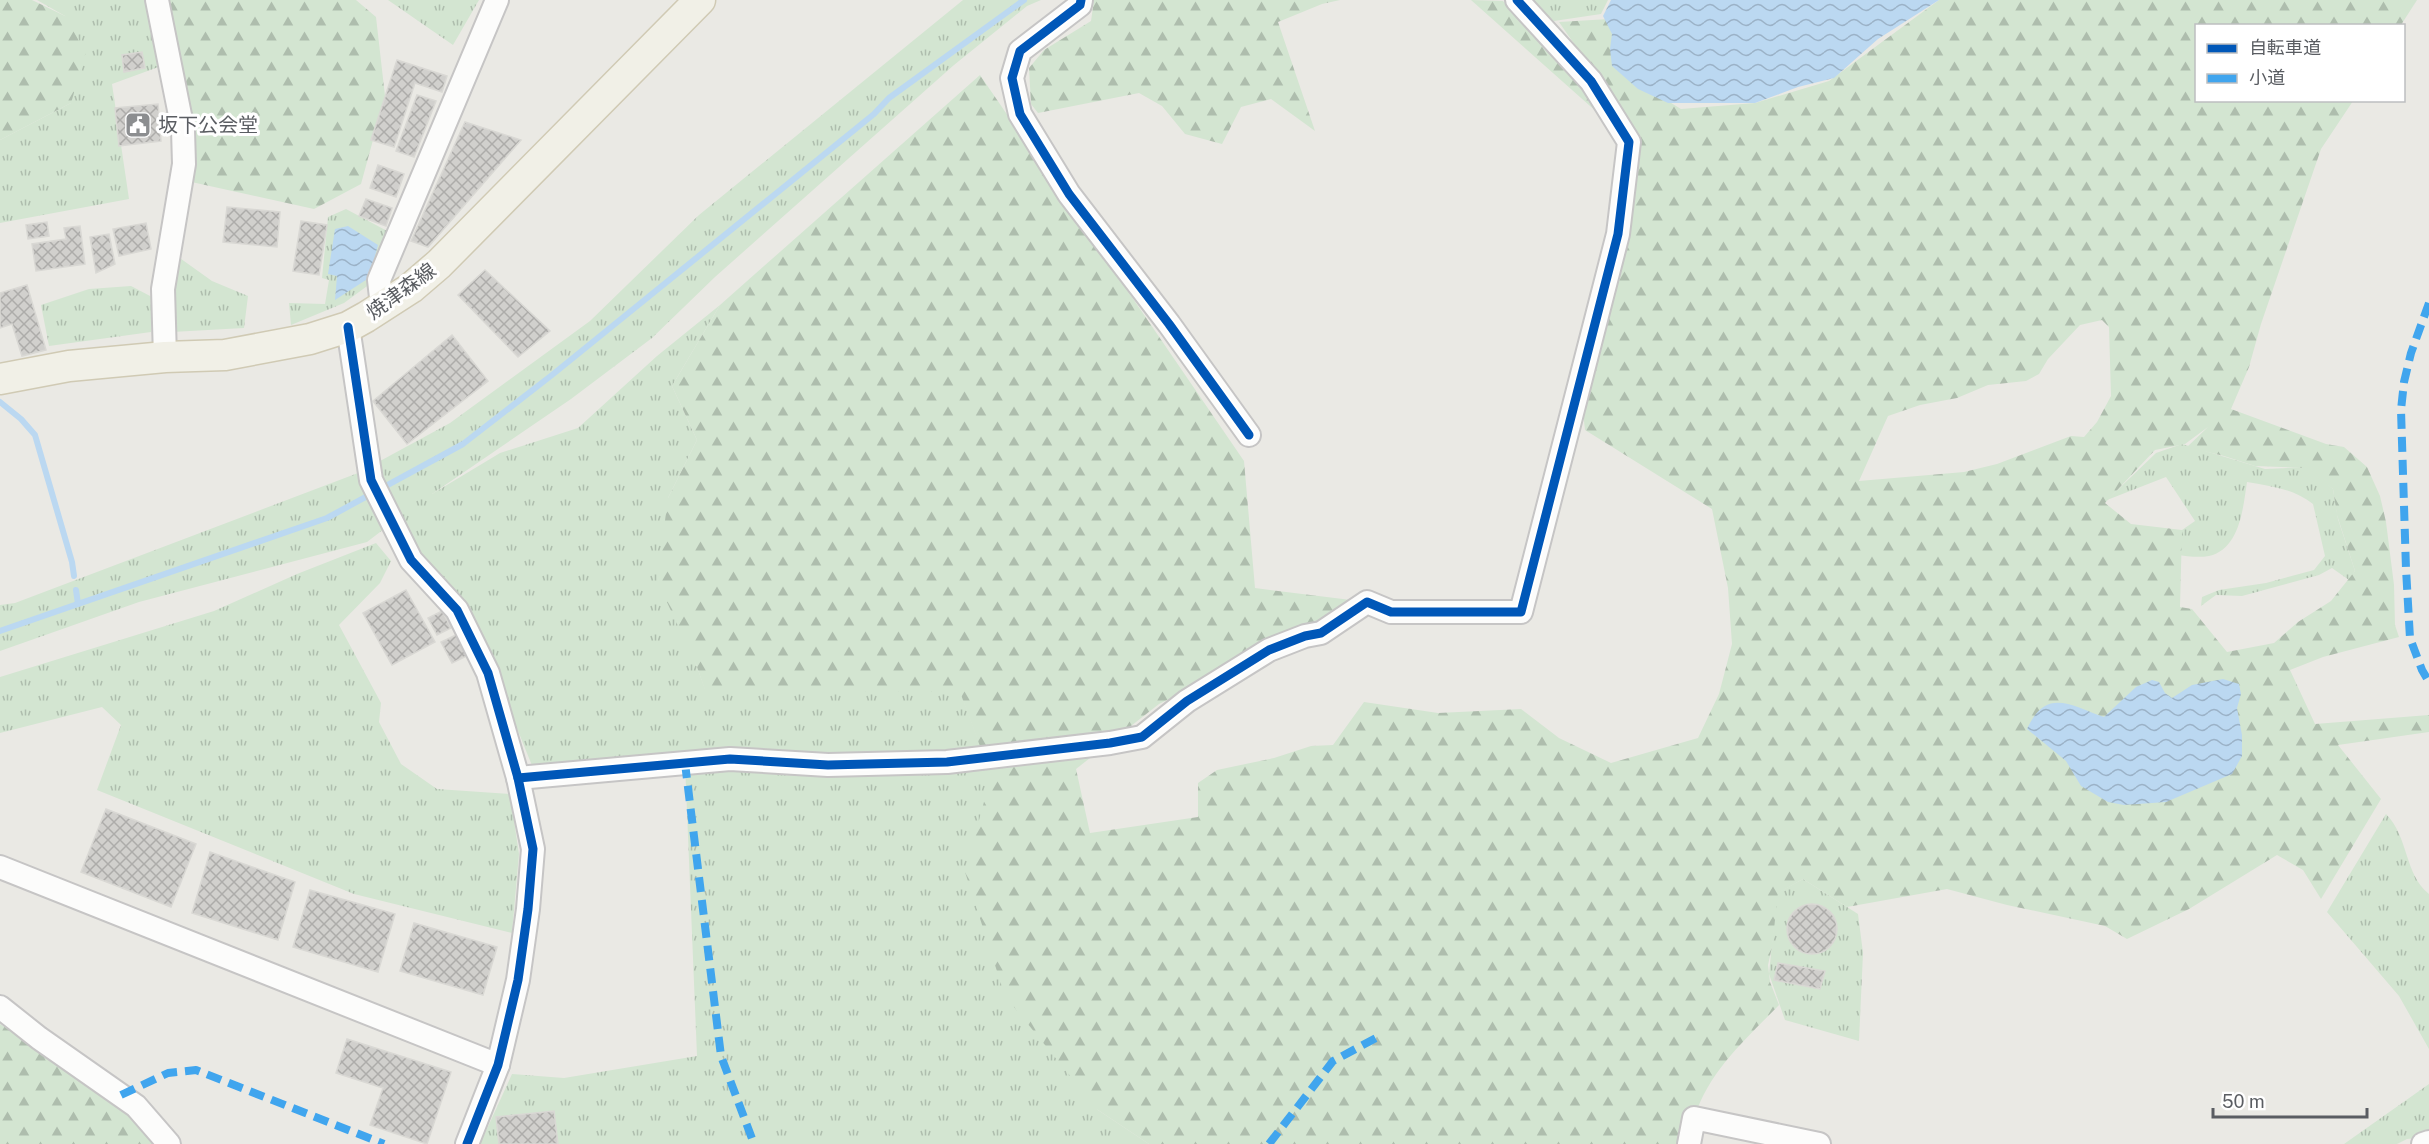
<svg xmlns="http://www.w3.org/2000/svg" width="2429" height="1144" font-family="'Public Sans','Noto Sans JP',sans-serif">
<defs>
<pattern id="grass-tufts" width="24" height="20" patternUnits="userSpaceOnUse" patternTransform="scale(1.5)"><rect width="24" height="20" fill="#d3e5d1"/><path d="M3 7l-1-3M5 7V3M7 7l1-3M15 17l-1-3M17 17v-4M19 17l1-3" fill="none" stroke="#aebdad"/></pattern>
<pattern id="forest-firs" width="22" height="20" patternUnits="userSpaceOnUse" patternTransform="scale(1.5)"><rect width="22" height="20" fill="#d3e5d1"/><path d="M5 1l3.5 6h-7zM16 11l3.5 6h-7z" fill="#aebdad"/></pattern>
<pattern id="water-waves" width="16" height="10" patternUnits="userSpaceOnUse" patternTransform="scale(1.5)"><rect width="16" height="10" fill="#bbd8f1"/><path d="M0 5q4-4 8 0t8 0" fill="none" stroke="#9bb2c7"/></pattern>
<pattern id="building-cross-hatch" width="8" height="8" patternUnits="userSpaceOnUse" patternTransform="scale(1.5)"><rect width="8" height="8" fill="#d1d0cd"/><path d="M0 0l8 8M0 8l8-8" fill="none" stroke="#adacaa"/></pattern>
</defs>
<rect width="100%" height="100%" fill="#eae9e4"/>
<g fill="url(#grass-tufts)">
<polygon points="37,0 146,0 164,65 112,84 129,199 0,223 0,140 71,103 65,16"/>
<polygon points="388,0 479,0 453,45"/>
<polygon points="963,0 1041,0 1027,6 954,65 715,277 652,338 571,399 432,494 500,453 578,428 657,356 720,305 672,386 697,440 668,498 696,664 705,689 960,691 996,788 1098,1110 1149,1144 480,1144 512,1074 564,1078 697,1056 685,763 533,768 467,604 420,553 401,516 367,542 139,602 0,651 0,605 15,603 358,473 450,423 590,321 699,215"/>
<polygon points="1527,0 1608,0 1601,14 1554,21"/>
<polygon points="346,209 389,232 374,281 344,303 291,325 289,303 325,304 329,280 322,278 328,217"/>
<polygon points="177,256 212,281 248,296 244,328 172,332"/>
<polygon points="131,286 152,297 151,332 49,346 41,305 89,289"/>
<path d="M2182 444 2265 469 2308 467 2333 489 2338 519 2355 571 2349 580 2332 568 2319 575 2242 596 2216 595 2201 606 2202 597 2219 590 2266 583 2314 570 2325 556 2313 504C2294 489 2271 486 2247 482 2243 508 2240 549 2209 556 2198 558 2187 556 2176 555L2182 530 2195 521 2166 477 2107 500 2156 453Z"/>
<polygon points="376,543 391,561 380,583 339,625 381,703 379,722 401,764 437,789 510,794 519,854 512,933 354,894 97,790 121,725 102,707 0,733 0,677 214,611 297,574"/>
<path d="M2386 814C2409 837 2404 874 2429 894V1049L2399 996 2327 912Z"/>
<polygon points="1803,879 1858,914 1863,953 1859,1041 1785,1020 1769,974 1777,893"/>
<polygon points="2429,1084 2429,1137 2407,1139 2397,1144 2344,1144"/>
</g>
<g fill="url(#forest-firs)" fill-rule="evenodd">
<polygon points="0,0 32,0 65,16 86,52 71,103 0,140"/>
<polygon points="163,0 356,0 376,17 385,96 361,184 314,209 187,181"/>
<polygon points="1094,0 1340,0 1322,4 1278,22 1315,131 1271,99 1241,107 1222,144 1185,134 1162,106 1139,93 1038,113 1031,104 1029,68 1044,50 1091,21"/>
<polygon points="1471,0 1503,1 1527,29 1569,71 1626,138"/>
<path d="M1939 0H2417L2401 25 2196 26V100L2353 101 2321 149 2261 324 2249 367 2231 409 2326 444 2344 447 2367 467 2380 496 2386 522 2394 585 2395 625 2399 637 2323 657 2290 670 2315 724 2429 715V732L2338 745 2381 799 2321 899 2303 870 2277 855 2189 909 2127 939 2105 926 2007 905 1947 889 1847 907 1803 879 1778 893 1772 947 1768 965 1770 982 1779 1005C1747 1038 1709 1071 1695 1116 1692 1125 1692 1135 1691 1144H1149L1098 1110 1005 996 965 872 991 776 960 692 705 690 696 664 657 581 668 498 697 440 672 386 720 305 980 75 1244 461 1255 588 1367 602 1159 704 1076 769 1090 833 1198 817V783L1217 770 1274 758 1311 746 1333 745 1364 702 1438 713 1521 709 1559 738 1611 763 1698 738 1719 694 1732 644 1728 588 1712 509 1585 430 1580 385 1635 132 1559 22 1609 19 1620 72 1681 109 1755 103 1829 81ZM2102 320 2109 327 2111 396 2097 422 2084 437 2071 436 1997 464 1964 472 1859 481 1888 416 1920 405 1957 398 1988 385 2026 381 2039 374 2048 359 2080 325ZM2208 427 2187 447 2224 456 2255 466 2304 468 2333 489 2337 515 2355 571 2331 601 2298 622 2274 643 2227 652 2192 609 2180 607 2182 530 2131 524 2105 503 2155 450 2185 444Z"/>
<polygon points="0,1024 132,1111 159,1144 0,1144"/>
</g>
<g fill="url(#water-waves)">
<polygon points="1611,0 1939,0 1878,39 1834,78 1798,87 1755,103 1668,103 1638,89 1612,66 1610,49 1612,34 1603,16"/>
<polygon points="348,226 378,245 369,278 335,300 337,276 328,274 335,229"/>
<path d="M2223 679 2239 684 2241 694 2237 708 2242 735V756L2232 774 2166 802 2124 805 2108 802 2081 786 2066 761 2027 729C2046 687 2070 705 2104 717L2136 687 2152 680 2159 682 2165 693 2172 698 2192 685Z"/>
</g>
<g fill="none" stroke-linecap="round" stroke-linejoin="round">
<g stroke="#bbd8f1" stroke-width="6">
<polyline points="0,402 21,419 35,435 72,562 74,576"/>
<polyline points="76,590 78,604"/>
<polyline points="0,631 327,518 463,444 552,375 874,114 889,98 1024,0"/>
</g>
</g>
<g fill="url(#building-cross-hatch)" stroke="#d9d8d4" stroke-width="1.5">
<polygon points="142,52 145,68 124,72 122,55"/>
<polygon points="397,60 447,76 442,92 415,83 394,147 371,140"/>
<polygon points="417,95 436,101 414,157 396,151"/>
<polygon points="158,104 161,141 119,146 115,108"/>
<polygon points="465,122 521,140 428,247 411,241"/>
<polygon points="378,165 404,174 396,197 370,188"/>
<polygon points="366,199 392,208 386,226 359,216"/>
<polygon points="227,207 280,212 277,247 223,242"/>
<polygon points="301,221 327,225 319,275 293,271"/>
<polygon points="47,222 49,236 28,239 26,225"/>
<polygon points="146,223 151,249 119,256 113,229"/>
<polygon points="80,226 85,264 36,271 32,244 66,239 64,228"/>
<polygon points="109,234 115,264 96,273 90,237"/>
<polygon points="485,270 550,331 518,357 458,295"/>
<polygon points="27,285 46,350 22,356 12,324 0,328 0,293"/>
<polygon points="452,335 488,381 407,444 373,401"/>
<polygon points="406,590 435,642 392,665 363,613"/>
<polygon points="442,611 451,628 437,635 428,618"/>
<polygon points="460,633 471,654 452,663 441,642"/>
<polygon points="106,809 196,844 171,907 81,872"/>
<polygon points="210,852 295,882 278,940 192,913"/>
<polygon points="310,890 395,914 378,972 293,947"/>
<circle cx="1812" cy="929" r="25"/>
<polygon points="414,923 497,947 483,995 400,971"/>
<polygon points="1778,963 1825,971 1820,989 1774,980"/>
<polygon points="347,1039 451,1072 427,1144 370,1125 383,1088 336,1073"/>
<polygon points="554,1111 558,1144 499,1144 496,1117"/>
</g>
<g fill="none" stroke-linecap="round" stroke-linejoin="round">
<g stroke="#c6c5c5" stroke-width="26">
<g id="minor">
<polyline points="157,0 183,130 184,164 163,289 165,357"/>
<polyline points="1081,0 1080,5 1020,51 1012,78 1020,114 1069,194 1169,324 1249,435"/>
<polyline points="382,306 379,280 497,0"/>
<polyline points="348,327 371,480 411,560 457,610 488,673 518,778 533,849 528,909 518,980 498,1065 467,1144"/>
<polyline points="518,778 730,759 828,765 947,762 1110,743 1142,737 1187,701 1269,650 1305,636 1321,633 1367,602 1391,612 1521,612 1618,234 1629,142 1591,81 1517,0"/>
<polyline points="0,867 498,1065"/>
<polyline points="0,1007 39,1038 136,1106 169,1144"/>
<polyline points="1689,1144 1694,1118 1819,1144"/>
<polyline points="2423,1144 2429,1142"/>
</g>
</g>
<g stroke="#d0cab4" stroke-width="33">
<polyline id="major" points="0,379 69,366 165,357 225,355 310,339 348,327 366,317 411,288 439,264 700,0"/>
</g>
<use href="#minor" stroke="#fcfcfb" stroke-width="22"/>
<use href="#major" stroke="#f1f0e7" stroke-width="30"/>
<g stroke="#40a5ee" stroke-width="8" stroke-dasharray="15 8" stroke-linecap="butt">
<polyline points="2429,303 2411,353 2404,382 2401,410 2406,569 2410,638 2422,670 2429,682"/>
<polyline points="685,763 721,1056 754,1144"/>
<polyline points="121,1095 168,1073 196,1070 384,1144"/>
<polyline points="1269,1144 1333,1061 1376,1038"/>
</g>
<g stroke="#fff" stroke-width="13">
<g id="cycleway">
<polyline points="1081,0 1080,5 1020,51 1012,78 1020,114 1069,194 1169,324 1249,435"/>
<polyline points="348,327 371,480 411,560 457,610 488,673 518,778 533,849 528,909 518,980 498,1065 467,1144"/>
<polyline points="518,778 730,759 828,765 947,762 1110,743 1142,737 1187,701 1269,650 1305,636 1321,633 1367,602 1391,612 1521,612 1618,234 1629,142 1591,81 1517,0"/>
</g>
</g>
<use href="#cycleway" stroke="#0057b8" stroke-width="9"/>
</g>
<defs>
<g id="civic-square" transform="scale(1.35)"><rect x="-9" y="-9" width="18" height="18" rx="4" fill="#8c8e90" stroke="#fff"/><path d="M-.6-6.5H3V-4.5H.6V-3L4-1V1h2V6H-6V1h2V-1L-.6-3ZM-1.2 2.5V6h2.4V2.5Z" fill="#fff"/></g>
</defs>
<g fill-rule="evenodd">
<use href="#civic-square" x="138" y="125"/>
</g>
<g text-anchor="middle" stroke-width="6" stroke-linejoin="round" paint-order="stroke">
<g font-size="20" fill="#5a5d62" stroke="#fff" text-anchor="start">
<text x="158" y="132">坂下公会堂</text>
</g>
<g font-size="20" fill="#5a5d62" stroke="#fff">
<text transform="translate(401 291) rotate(-36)" y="7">焼津森線</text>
</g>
</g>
<rect x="2195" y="24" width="210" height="78" fill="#ffffff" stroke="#bdbec0" stroke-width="1.5"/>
<rect x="2207" y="44" width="30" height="9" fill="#0057b8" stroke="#bdbec0" stroke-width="1.5"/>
<text x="2249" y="54" font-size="18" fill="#5a5d62">自転車道</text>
<rect x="2207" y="74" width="30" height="9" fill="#40a5ee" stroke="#bdbec0" stroke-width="1.5"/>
<text x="2249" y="84" font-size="18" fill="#5a5d62">小道</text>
<path d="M2213 1108v9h154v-9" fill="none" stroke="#5a5d62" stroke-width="3"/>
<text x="2222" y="1108" font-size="18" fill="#5a5d62" stroke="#ffffff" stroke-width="4.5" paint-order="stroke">50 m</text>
</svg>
